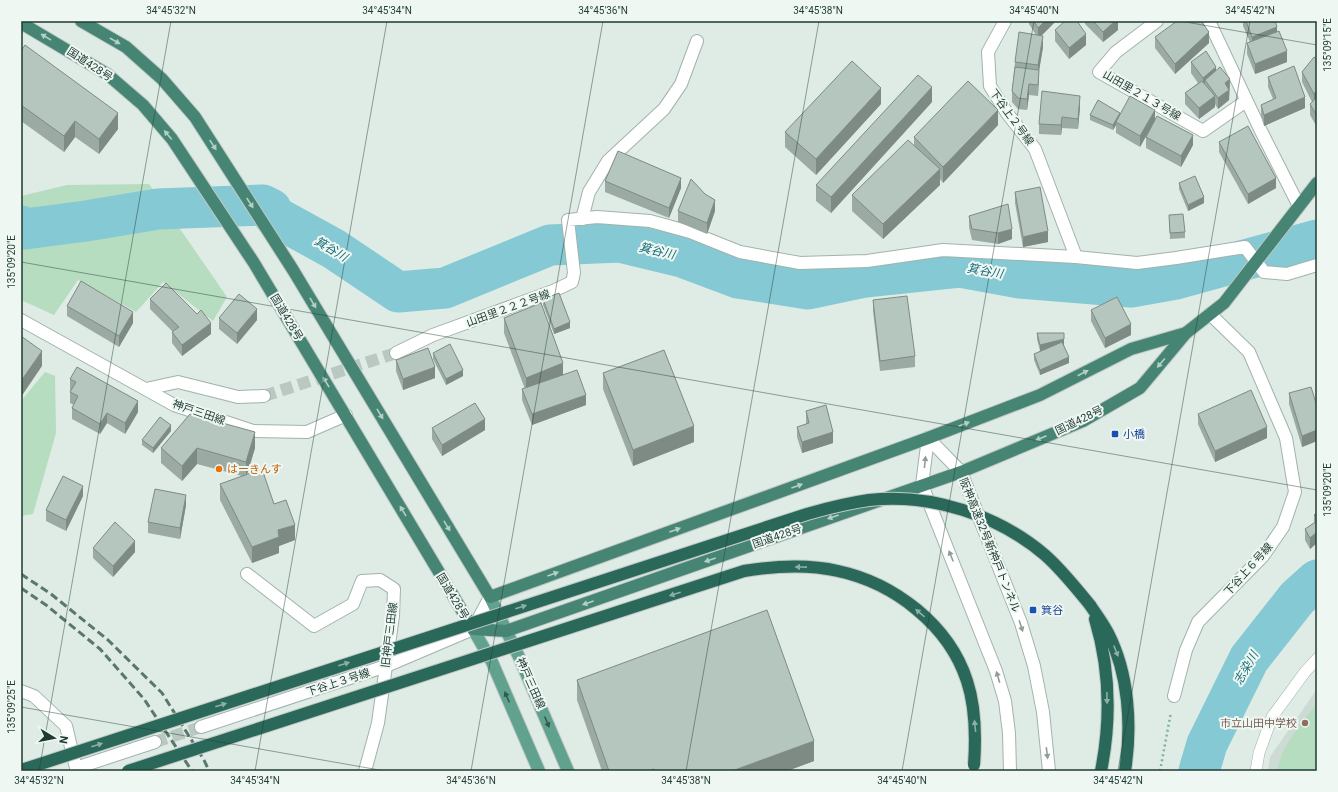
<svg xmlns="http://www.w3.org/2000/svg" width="1338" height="792" font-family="Roboto,'Noto Sans JP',sans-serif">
<rect width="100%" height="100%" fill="#dfebe5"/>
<polygon fill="#cddbd4" points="1317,689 1317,771 1268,771 1270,757"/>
<g fill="#b6ddbf">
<polygon points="149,184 227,297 213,321 163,282 136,312 78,280 54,315 21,300 21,196 67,185"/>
<polygon points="45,372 55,376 56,433 33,514 21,516 21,401"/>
<path d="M1317 703V771H1277C1282 744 1301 724 1317 703Z"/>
</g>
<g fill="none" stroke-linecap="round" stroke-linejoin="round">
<g stroke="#84c9d3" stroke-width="41">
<polyline points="21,226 25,229 86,221 158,209 263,205 271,209 274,216 334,249 398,292 445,288 550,245 620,242 682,257 738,278 808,289 865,277 960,267 1020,278 1131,287 1176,279 1317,240"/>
<polyline points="1199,771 1207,744 1249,659 1297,598 1317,580"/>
</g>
<g stroke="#b9c8c1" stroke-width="12" stroke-dasharray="12 6" stroke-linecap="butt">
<polyline points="264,396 396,353"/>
<polyline points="155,742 201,727"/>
</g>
<g stroke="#a2b3ac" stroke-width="12">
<polyline id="service" points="1256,771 1259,753 1272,717 1305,672 1317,659"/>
</g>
<g stroke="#a2b3ac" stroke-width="14">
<g id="minor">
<polyline points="1005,21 988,52 990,86 1007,113 1035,149 1076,257"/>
<polyline points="1157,21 1116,52 1099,72 1203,131 1246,101"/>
<polyline points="1209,21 1260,129 1299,206"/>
<polyline points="582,219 589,192 608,161 664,109 681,84 697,41"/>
<polyline points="396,353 433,335 553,291 572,282 574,273 568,220 597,217 650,221 690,232 740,252 800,263 867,261 943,250 1076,257 1137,263 1176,258 1245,247 1264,272 1287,274 1317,265"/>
<polyline points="146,389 178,382 238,397 264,396"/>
<polyline points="247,574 314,626 353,604 362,581 380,580 394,589 393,616 378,723 365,771"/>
<polyline points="21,691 34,696 66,726 76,768 155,742"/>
<polyline points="1174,696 1186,650 1198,622 1263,556 1283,527 1295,492 1286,438 1249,352 1210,314"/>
<polyline points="201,727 386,666"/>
</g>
</g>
<g stroke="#a2b3ac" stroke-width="14">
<g id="tertiary">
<polyline points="21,320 174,405 253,431 307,432 346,415"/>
<polyline points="928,438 961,472 1021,623 1034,666 1043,712 1049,771"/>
<polyline points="928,438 922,485 996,671 1005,701 1009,733 1010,771"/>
<polyline points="386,666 473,629 490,597"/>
</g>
</g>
<g stroke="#c0c8c6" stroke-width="14">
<g id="primary">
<polyline points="490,597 519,657 568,771"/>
<polyline points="473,629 492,662 539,771"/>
</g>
</g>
<g stroke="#c0c8c6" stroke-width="14">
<g id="trunk">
<polyline points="81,21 126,47 162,79 195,117 293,270 490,597 928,438 1040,395 1131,349 1186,333"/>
<polyline points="21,23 107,74 143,105 172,139 254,263 473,629 506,631 961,472 1083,421 1140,388 1186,333 1224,303 1317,183"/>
</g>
</g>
<g stroke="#c0c8c6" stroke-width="14">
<g id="motorway">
<path d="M1090 605C1096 614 1103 623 1108 633 1129 674 1132 726 1125 771"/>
<path d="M1095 619C1110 669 1111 721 1101 771"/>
<polyline points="21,770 34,766"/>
</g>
</g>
<polyline stroke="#7eb09e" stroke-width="2.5" stroke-dasharray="2 3" stroke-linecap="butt" points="1160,771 1171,712"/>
<use href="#service" stroke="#fff" stroke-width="11"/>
<use href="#minor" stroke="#fff" stroke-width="12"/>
<use href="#tertiary" stroke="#fff" stroke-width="12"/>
<use href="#primary" stroke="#61a28f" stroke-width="12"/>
<use href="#trunk" stroke="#468574" stroke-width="12"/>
<use href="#motorway" stroke="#2a685a" stroke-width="12"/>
<g stroke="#59776e" stroke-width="3" stroke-dasharray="8 4" stroke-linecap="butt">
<polyline points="21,574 51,594 108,640 162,693 204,760 209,771"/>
<polyline points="21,588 46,605 100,649 144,699 192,771"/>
</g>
<g stroke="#c0c8c6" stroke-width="14" stroke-linecap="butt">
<g id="motorway-bridge">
<path d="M34 766 807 514C828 508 848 503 869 500 931 493 998 515 1045 555 1062 570 1076 588 1090 605"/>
<path d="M128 771 744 571C775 566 807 564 838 571 894 583 949 625 967 681 976 708 976 737 974 765"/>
</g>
</g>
<use href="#motorway-bridge" stroke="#2a685a" stroke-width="12"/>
</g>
<g fill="#9baaa3">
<polygon points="1029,21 1056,21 1041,36 1043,47 1039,71 1038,96 1029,95 1027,110 1018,109 1012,102 1012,91 1015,62 1036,35 1029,24"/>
<polygon points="1085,21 1118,21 1118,30 1103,42 1085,24"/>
<polygon points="1240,21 1275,21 1277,32 1287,62 1255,74 1247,54 1247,43 1250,42 1243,26 1243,22 1241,23"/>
<polygon points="1055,30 1086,45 1069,59 1055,41"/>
<polygon points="1155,37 1209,43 1175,74 1155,48"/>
<polygon points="21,51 118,129 99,154 75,137 64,152 21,121"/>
<polygon points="1317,59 1317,127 1310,115 1310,104 1312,102 1302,82 1302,72"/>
<polygon points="1191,62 1216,70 1230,79 1229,100 1218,109 1215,104 1215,107 1199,119 1185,104 1185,93 1198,83 1191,73"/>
<polygon points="1268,77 1305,108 1264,126 1261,116 1261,105 1273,99 1268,87"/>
<polygon points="932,102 831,213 816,201 816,185"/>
<polygon points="881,104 816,175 785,147 785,132"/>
<polygon points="1080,107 1078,129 1062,128 1061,135 1039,134 1039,124"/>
<polygon points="1090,115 1120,115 1155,120 1193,145 1181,167 1146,148 1146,137 1148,133 1140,147 1116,133 1116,125 1113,130 1090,120"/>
<polygon points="998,125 943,183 940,179 940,185 883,239 852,211 852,195 914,145 914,137"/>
<polygon points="1219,142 1276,188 1248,204 1219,152"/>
<polygon points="605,181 681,188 669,218 605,192"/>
<polygon points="1179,183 1204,203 1188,211 1179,189"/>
<polygon points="1015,192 1048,242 1023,247 1015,203"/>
<polygon points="678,211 715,211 707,234 678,222"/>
<polygon points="1169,215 1185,232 1185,238 1170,239"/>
<polygon points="969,216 1012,239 998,244 972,240 969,227"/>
<polygon points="1316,278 1317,278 1317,292 1316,289"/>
<polygon points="150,299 197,314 211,334 182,356 172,343 172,332 173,332 150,309"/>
<polygon points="543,299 570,328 554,334 543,305"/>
<polygon points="873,300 915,356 915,367 880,371 873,311"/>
<polygon points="67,306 133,323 119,347 67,316"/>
<polygon points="1091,310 1131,335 1105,348 1091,321"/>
<polygon points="219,318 257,320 237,344 219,329"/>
<polygon points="504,318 563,374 586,405 532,425 522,400 522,389 525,389 504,333"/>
<polygon points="1037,333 1064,345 1069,363 1040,375 1034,360 1034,354 1044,349 1040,351 1037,339"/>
<polygon points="433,353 463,376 446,385 433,359"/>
<polygon points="396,360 435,378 403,390 396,371"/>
<polygon points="603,373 694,442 633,466 603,389"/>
<polygon points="70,379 138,412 125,434 107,423 100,434 72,419 72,408 74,405 70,403 70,392 71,390 70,390"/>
<polygon points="1289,393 1317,406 1317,441 1302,447 1289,404"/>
<polygon points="806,411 833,443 802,453 797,437 797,427 806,424"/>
<polygon points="1198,414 1267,438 1215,462 1198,424"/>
<polygon points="432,428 485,430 442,456 432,439"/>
<polygon points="171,431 153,453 142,445 142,440"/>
<polygon points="161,448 255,448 247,474 274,504 295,540 279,546 279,553 252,563 220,500 220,484 242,476 197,464 182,481 161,463"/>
<polygon points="83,496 66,531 46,521 46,510"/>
<polygon points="186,505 180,539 148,533 148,522"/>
<polygon points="1317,513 1317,543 1310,549 1305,540 1305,529 1314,523 1314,515"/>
<polygon points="93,548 135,552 113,577 93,558"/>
<polygon points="577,680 814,761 787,771 602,771 577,700"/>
</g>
<g fill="#7e8b85">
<polygon points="1045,21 1056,21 1038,39 1038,28"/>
<polygon points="1115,21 1118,21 1118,30 1103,42 1103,32"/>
<polygon points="1277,27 1277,37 1252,47 1252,37"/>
<polygon points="1209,32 1209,43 1175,74 1175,64"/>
<polygon points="1086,34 1086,45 1069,59 1069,48"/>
<polygon points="1043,36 1043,47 1039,71 1038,96 1038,65"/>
<polygon points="1287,51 1287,62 1255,74 1255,64"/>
<polygon points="1216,67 1216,78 1205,80 1205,87 1203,89 1203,78"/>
<polygon points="1230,79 1229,100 1218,109 1218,98 1225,83"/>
<polygon points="1029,84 1029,95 1027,110 1027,99"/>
<polygon points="932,87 932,102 831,213 831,197"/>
<polygon points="881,88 881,104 816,175 816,159"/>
<polygon points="1317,90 1317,101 1314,104 1314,94"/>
<polygon points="1080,96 1080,107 1078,129 1078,119"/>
<polygon points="1215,96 1215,107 1199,119 1199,108"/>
<polygon points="1305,97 1305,108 1264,126 1264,115"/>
<polygon points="998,110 998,125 943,183 943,167"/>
<polygon points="1155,110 1155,120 1140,147 1140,136"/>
<polygon points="118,113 118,129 99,154 99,139"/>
<polygon points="1120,113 1120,118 1116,122 1116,125 1113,130 1113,125"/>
<polygon points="1062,117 1062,128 1061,135 1061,125"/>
<polygon points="75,121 75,137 64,152 64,136"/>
<polygon points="1193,135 1193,145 1181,167 1181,156"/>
<polygon points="940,169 940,185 883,239 883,224"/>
<polygon points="681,178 681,188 669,218 669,208"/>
<polygon points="1276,178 1276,188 1248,204 1248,194"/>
<polygon points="1204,197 1204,203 1188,211 1188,205"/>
<polygon points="715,200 715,211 707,234 707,223"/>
<polygon points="1012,229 1012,239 998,244 998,233"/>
<polygon points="1048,231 1048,242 1023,247 1023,237"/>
<polygon points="257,309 257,320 237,344 237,333"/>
<polygon points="133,312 133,323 119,347 119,336"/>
<polygon points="570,322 570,328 554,334 554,329"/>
<polygon points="211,323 211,334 182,356 182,345"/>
<polygon points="1131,324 1131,335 1105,348 1105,338"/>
<polygon points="1064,339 1064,345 1040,351 1040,345"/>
<polygon points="42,351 42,366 21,397 21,381"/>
<polygon points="1069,357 1069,363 1040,375 1040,370"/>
<polygon points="563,363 563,379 526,393 526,378"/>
<polygon points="435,367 435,378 403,390 403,379"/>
<polygon points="463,370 463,376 446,385 446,379"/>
<polygon points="586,395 586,405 532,425 532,414"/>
<polygon points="138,401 138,412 125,434 125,423"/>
<polygon points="107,413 107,423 100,434 100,424"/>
<polygon points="485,419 485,430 442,456 442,445"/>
<polygon points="171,425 171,431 153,453 153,448"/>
<polygon points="694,426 694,442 633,466 633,450"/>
<polygon points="1267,427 1267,438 1215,462 1215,451"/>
<polygon points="1317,430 1317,441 1302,447 1302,436"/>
<polygon points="255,432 255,448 246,478 246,462"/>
<polygon points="833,432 833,443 802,453 802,442"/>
<polygon points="197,448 197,464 182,481 182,466"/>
<polygon points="83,486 83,496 66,531 66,520"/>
<polygon points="186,495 186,505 180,539 180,528"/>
<polygon points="295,525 295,540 279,546 279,553 252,563 252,547 278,530"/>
<polygon points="1317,532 1317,543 1310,549 1310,538"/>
<polygon points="135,541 135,552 113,577 113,566"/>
<polygon points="814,741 814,761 787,771 732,771"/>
</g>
<g fill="#b4c6be" stroke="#7e8b85">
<polygon points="1034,21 1045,21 1038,28"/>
<polygon points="1065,21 1077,21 1086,34 1069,48 1055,30"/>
<polygon points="1093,21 1115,21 1103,32"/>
<polygon points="1177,21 1201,21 1209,32 1175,64 1155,37"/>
<polygon points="1246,21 1275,21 1277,27 1252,37"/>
<polygon points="1279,31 1287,51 1255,64 1247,43"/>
<polygon points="1019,32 1043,36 1038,65 1015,62"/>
<polygon points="25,45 118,113 99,139 75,121 64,136 21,105 21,51"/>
<polygon points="1206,51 1216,67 1203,78 1191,62"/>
<polygon points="1314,57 1317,59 1317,90 1314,94 1302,72"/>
<polygon points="852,61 881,88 816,159 785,132"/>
<polygon points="1294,66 1305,97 1264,115 1261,105 1276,98 1268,77"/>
<polygon points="1015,67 1039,70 1038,85 1029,84 1027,99 1018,98 1012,91"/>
<polygon points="1220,67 1230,79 1225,83 1229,90 1218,98 1205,80"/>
<polygon points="918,75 932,87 831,197 816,185"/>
<polygon points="968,81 998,110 943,167 914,137"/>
<polygon points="1202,81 1215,96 1199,108 1185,93"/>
<polygon points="1042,91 1080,96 1078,119 1062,117 1061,125 1039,124"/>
<polygon points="1130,96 1155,110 1140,136 1116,122"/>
<polygon points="1317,97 1317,116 1310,104"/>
<polygon points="1098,100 1120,113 1113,125 1090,115"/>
<polygon points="1157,116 1193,135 1181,156 1146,137"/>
<polygon points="1248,126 1276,178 1248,194 1219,142"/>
<polygon points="908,140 940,169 883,224 852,195"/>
<polygon points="618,151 681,178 669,208 605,181"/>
<polygon points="1195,176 1204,197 1188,205 1179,183"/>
<polygon points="691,179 705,194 715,200 707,223 678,211"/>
<polygon points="1040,187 1048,231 1023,237 1015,192"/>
<polygon points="1008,204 1012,229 998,233 972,229 969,216"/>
<polygon points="1183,214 1185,232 1170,233 1169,215"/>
<polygon points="81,281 133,312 119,336 67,306"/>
<polygon points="166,283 197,314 201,310 211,323 182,345 172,332 179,327 150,299"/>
<polygon points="559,293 570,322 554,329 543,299"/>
<polygon points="239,294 257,309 237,333 219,318"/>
<polygon points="907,296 915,356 880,361 873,300"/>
<polygon points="1117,297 1131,324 1105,338 1091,310"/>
<polygon points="541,303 563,363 526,378 504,318"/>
<polygon points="1037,333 1064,333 1064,339 1040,345"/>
<polygon points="21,336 42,351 21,381"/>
<polygon points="1062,342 1069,357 1040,370 1034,354"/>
<polygon points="450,344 463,370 446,379 433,353"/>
<polygon points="428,348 435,367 403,379 396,360"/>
<polygon points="664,350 694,426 633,450 603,373"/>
<polygon points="77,367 138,401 125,423 107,413 100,424 72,408 78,396 70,392 76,382 70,379"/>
<polygon points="577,370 586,395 532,414 522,389"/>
<polygon points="1311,387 1317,406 1317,430 1302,436 1289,393"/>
<polygon points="1251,390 1267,427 1215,451 1198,414"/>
<polygon points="475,403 485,419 442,445 432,428"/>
<polygon points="826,405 833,432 802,442 797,427 809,423 806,411"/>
<polygon points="190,414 255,432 246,462 197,448 182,466 161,448"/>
<polygon points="160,417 171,425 153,448 142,440"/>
<polygon points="262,469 274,504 286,500 295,525 278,530 279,537 252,547 220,484"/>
<polygon points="63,476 83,486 66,520 46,510"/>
<polygon points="155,489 186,495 180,528 148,522"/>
<polygon points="1317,513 1317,518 1314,515"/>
<polygon points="1317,521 1317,532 1310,538 1305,529"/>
<polygon points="115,522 135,541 113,566 93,548"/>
<polygon points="767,610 814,741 732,771 654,771 654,769 648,771 609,771 577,680"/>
</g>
<defs><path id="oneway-solid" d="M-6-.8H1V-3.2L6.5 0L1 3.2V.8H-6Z"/></defs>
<g fill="#b4cfc7">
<use href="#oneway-solid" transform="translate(46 37) rotate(-149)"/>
<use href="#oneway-solid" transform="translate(115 41) rotate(30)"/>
<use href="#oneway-solid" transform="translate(168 135) rotate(-130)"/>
<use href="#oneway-solid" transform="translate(213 145) rotate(57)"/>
<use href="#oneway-solid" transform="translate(250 203) rotate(57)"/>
<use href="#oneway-solid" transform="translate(313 303) rotate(59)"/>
<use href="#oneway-solid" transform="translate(1161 363) rotate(130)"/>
<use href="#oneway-solid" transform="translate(1083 373) rotate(-27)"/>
<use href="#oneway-solid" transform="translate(326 382) rotate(-121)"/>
<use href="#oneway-solid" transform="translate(380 414) rotate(59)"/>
<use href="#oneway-solid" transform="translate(964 424) rotate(-21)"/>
<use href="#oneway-solid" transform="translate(1041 438) rotate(157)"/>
<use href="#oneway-solid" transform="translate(797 486) rotate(-20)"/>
<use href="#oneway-solid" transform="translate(403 511) rotate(-121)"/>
<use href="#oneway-solid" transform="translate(833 517) rotate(161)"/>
<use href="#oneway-solid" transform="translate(447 526) rotate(59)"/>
<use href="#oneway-solid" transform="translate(675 530) rotate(-20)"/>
<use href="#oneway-solid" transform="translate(710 560) rotate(161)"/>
<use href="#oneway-solid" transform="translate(553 574) rotate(-20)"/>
<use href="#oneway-solid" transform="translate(588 603) rotate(161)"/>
</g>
<g fill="#8f9d99">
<use href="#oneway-solid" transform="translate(925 462) rotate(-84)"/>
<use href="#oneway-solid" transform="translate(951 556) rotate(-112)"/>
<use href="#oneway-solid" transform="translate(1021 626) rotate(72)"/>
<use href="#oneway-solid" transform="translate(998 677) rotate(-107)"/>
<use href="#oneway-solid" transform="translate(1047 753) rotate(83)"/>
</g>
<g fill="#8cb0a6">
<use href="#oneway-solid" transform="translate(801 567) rotate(-179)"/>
<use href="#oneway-solid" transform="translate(675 594) rotate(162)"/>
<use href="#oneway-solid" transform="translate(521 607) rotate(-18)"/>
<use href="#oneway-solid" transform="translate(920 613) rotate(-139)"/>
<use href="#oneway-solid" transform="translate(1116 651) rotate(68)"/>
<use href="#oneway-solid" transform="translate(344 664) rotate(-18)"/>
<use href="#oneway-solid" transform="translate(1107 698) rotate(89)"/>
<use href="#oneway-solid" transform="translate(221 705) rotate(-18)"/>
<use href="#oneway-solid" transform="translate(975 726) rotate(-96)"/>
<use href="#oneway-solid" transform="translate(97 745) rotate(-18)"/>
</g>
<g fill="#335a4f">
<use href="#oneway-solid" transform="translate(507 697) rotate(-114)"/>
<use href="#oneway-solid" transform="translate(547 722) rotate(67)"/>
</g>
<path fill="none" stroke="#1f3b33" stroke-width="1" stroke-opacity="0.45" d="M1180 21 1317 45M21 262 1317 490M21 707 385 771M39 771 171 21M255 771 387 21M471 771 603 21M686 771 819 21M902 771 1034 21M1118 771 1250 21"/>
<g fill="#1a4fb4" stroke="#eff7f3" stroke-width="1.5">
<rect x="1111" y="430" width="8" height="8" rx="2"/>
<rect x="1029" y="606" width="8" height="8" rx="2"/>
</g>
<circle fill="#e8710a" stroke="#eff7f3" stroke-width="1.5" cx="219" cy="469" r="4"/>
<circle fill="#8d6e63" stroke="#eff7f3" stroke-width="1.5" cx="1305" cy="723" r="4"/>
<g text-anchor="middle" stroke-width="4" stroke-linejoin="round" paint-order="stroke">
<g font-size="11" fill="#1f3b33" stroke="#eff7f3">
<text transform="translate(90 64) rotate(33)" y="4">国道428号</text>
<text transform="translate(1142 95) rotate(30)" y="4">山田里２１３号線</text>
<text transform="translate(1012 117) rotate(54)" y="4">下谷上２号線</text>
<text transform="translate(508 308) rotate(-20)" y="4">山田里２２２号線</text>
<text transform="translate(287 317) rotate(59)" y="4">国道428号</text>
<text transform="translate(199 412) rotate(19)" y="4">神戸三田線</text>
<text transform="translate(1079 420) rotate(-26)" y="4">国道428号</text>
<text transform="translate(777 536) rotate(-19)" y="4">国道428号</text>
<text transform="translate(990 545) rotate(68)" y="4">阪神高速32号新神戸トンネル</text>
<text transform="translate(1248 569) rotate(-48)" y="4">下谷上６号線</text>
<text transform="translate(453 596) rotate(59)" y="4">国道428号</text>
<text transform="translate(389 635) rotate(-83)" y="4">旧神戸三田線</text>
<text transform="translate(338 682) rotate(-18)" y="4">下谷上３号線</text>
<text transform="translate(531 683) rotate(66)" y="4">神戸三田線</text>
</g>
<g font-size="11" fill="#164399" stroke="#eff7f3" text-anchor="start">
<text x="1123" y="438">小橋</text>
<text x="1041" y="614">箕谷</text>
</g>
<g font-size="11" fill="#c56008" stroke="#eff7f3" text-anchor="start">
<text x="227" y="473">はーきんす</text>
</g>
<g font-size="11" fill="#785e54" stroke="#eff7f3" text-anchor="end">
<text x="1297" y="727">市立山田中学校</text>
</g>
<g font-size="12" font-style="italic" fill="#176c79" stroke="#eff7f3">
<text transform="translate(331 249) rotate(31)" y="4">箕谷川</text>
<text transform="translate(657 251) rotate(13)" y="4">箕谷川</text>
<text transform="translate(985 271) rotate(10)" y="4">箕谷川</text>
<text transform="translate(1246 668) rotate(-60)" y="4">志染川</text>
</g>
</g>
<rect width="1338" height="792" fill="none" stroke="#eff7f3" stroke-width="44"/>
<g transform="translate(54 738) rotate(100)" stroke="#eff7f3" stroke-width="3" paint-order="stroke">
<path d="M0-3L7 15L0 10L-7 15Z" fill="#1f3b33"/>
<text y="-6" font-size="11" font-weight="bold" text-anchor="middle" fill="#1f3b33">N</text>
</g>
<rect x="22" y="22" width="1294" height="748" fill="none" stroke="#1f3b33" stroke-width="1.5"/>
<g font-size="10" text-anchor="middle" fill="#1f3b33">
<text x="171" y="14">34°45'32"N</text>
<text x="387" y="14">34°45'34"N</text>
<text x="603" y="14">34°45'36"N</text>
<text x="818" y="14">34°45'38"N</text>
<text x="1034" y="14">34°45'40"N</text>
<text x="1250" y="14">34°45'42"N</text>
<text transform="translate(1327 45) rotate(-90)" y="4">135°09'15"E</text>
<text transform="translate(11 262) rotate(-90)" y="4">135°09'20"E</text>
<text transform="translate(1327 490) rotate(-90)" y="4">135°09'20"E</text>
<text transform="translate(11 707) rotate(-90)" y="4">135°09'25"E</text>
<text x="39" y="784">34°45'32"N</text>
<text x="255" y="784">34°45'34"N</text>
<text x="471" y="784">34°45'36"N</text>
<text x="686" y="784">34°45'38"N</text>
<text x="902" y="784">34°45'40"N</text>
<text x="1118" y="784">34°45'42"N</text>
</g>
</svg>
